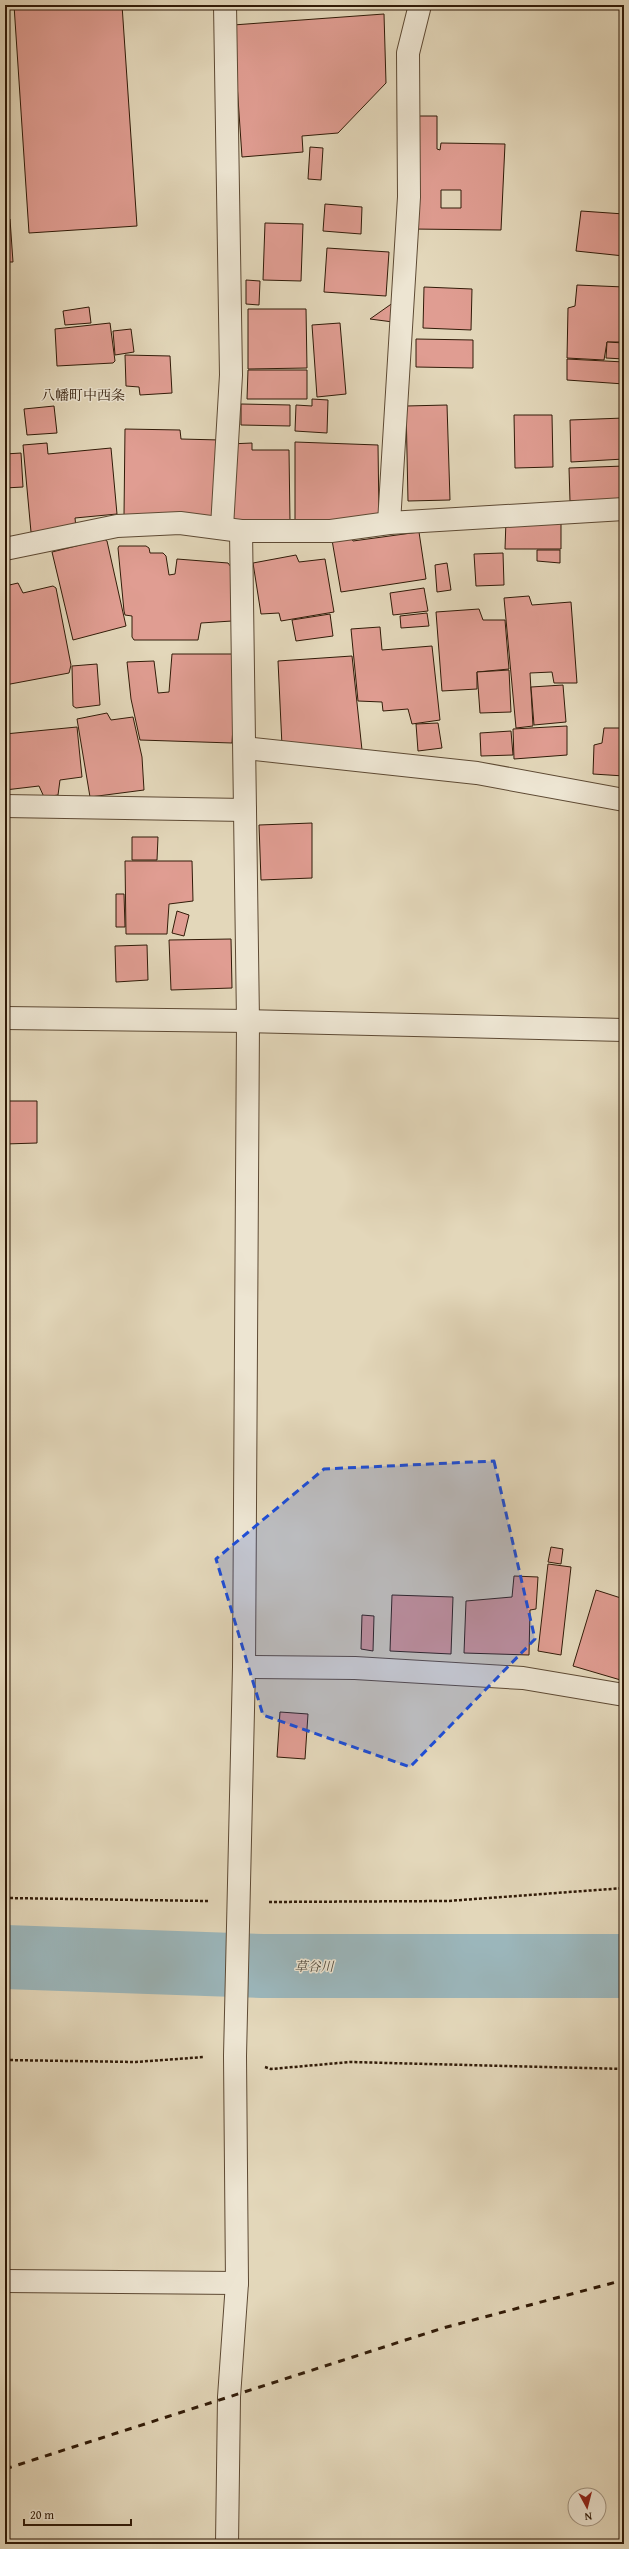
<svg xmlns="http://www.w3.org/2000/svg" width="629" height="2549" font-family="'Gentium Book Plus','Noto Serif JP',serif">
<rect width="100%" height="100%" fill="#e3d7ba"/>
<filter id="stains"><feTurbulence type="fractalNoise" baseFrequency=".005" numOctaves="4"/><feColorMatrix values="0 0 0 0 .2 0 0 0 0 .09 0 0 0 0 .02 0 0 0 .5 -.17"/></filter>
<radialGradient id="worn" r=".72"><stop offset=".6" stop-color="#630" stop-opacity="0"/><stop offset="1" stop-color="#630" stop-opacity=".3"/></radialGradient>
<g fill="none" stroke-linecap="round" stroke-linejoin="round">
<polyline stroke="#9bb6bb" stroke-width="64" points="5,1957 263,1966 624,1966"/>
</g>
<g fill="#e09d92" stroke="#311b08" fill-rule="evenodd">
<polygon points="14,5 122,5 137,226 29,233"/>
<polygon points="384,14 386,83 338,133 302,136 303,152 242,157 233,25"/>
<path d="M413 116H437V149L440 150 441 143 505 144 501 230 412 229ZM441 190H461V208H441Z"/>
<polygon points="310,147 323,148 321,180 308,179"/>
<polygon points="325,204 362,207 361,234 323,231"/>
<polygon points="581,211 624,214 624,256 576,251"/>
<polygon points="10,219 13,262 5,262 5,220"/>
<polygon points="265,223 303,224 301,281 263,280"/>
<polygon points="327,248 389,252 386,296 324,292"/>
<polygon points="246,280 260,281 259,305 246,304"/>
<polygon points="577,285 624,287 624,342 607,342 604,360 567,358 568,308 575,306"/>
<polygon points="424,287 472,289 471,330 423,328"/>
<polygon points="397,300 393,322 370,319"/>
<polygon points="89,307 91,323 65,325 63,311"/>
<polygon points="248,309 306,309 307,368 248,369"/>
<polygon points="110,323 115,361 113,363 57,366 55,329"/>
<polygon points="340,323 346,394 317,397 312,325"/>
<polygon points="131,329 134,352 115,355 113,331"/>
<polygon points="416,339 473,340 473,368 416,367"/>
<polygon points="607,342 624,343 624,359 606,358"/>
<polygon points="125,355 170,356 172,393 140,395 139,387 126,386"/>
<polygon points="567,359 624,362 624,384 567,380"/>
<polygon points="248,370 307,370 307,399 247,399"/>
<polygon points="312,399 328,400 327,433 295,431 296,405 312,406"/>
<polygon points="241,404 290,405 290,426 241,425"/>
<polygon points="447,405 450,500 408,501 406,406"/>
<polygon points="5,406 7,449 5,449"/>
<polygon points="54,406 57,433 27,435 24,409"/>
<polygon points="514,415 552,415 553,467 515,468"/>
<polygon points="624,418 624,459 571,462 570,420"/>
<polygon points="125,429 180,430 181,439 220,440 222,518 124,516"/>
<polygon points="295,442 378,445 379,516 295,524"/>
<polygon points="47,443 48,454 111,448 117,514 75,518 76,528 31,532 23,445"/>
<polygon points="252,443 252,450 289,450 290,521 230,521 229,444"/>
<polygon points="21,453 23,487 5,488 5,454"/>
<polygon points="624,466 624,499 570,501 569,468"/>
<polygon points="506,520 561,520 561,549 505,549"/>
<polygon points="419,532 426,579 341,592 332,540 350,536 353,541"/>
<polygon points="104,539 107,541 126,626 73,640 52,552"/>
<polygon points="119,546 146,546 149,548 150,553 163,553 166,556 169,575 175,574 177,559 228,563 234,571 232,621 201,623 198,640 134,640 132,637 132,616 125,615 124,611 118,548"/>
<polygon points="537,550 560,550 560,563 537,561"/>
<polygon points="503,553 504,585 476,586 474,554"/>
<polygon points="296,555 299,562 325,559 334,612 281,621 279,613 261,614 253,563"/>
<polygon points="447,563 451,590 437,592 435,565"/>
<polygon points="18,583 23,593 53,586 56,588 71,665 69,673 5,685 5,586"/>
<polygon points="424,588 428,611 393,615 390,593"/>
<polygon points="529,596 532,605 571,602 577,683 554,683 552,672 530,673 533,726 516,728 504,598"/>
<polygon points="479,609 483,620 505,620 509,669 477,672 477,689 442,691 436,612"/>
<polygon points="427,613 429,626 401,628 400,616"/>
<polygon points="330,614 333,636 296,641 292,620"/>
<polygon points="380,627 382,650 432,646 440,720 412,724 408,709 383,711 382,702 358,701 351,629"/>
<polygon points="172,654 234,654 237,658 232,743 140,740 131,699 127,662 154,661 158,693 169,692"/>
<polygon points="352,656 362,750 282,746 278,661"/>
<polygon points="97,664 100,705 76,708 73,706 72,666"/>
<polygon points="509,670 511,712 480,713 477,672"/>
<polygon points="563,685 566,722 534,725 531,687"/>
<polygon points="107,713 111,720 133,717 142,757 144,790 90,797 77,719"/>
<polygon points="438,723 442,748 418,751 416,724"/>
<polygon points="567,726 567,755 514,759 513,729"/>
<polygon points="77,727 82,777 60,780 58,795 44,797 39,786 5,790 5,734"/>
<polygon points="604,728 624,728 624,776 593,774 594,745 602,743"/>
<polygon points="511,731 513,755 481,756 480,733"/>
<polygon points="312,823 312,878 261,880 259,825"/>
<polygon points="132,837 158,837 157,860 132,860"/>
<polygon points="125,861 192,861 193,901 169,904 167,934 126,934"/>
<polygon points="116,894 124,894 125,927 116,927"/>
<polygon points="177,911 189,915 184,936 172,933"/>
<polygon points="231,939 232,988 171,990 169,940"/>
<polygon points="147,945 148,980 116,982 115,946"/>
<polygon points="5,1101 37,1101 37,1143 5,1144"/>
<polygon points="551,1547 563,1549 561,1564 548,1562"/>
<polygon points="548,1564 571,1567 561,1655 538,1651"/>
<polygon points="514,1576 538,1577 536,1609 530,1610 529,1655 464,1653 466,1601 512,1597"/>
<polygon points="596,1590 624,1599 624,1681 573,1666"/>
<polygon points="392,1595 453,1597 451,1654 390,1651"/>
<polygon points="362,1615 374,1616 373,1651 361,1649"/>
<polygon points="280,1712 308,1714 305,1759 277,1757"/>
</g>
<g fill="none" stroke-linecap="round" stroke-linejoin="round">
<g stroke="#5e4a34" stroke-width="24">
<g id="minor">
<polyline points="389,523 409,197 408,53 420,5"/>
<polyline points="222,527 231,375 225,5"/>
<polyline points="5,549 117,526 180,523 241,531 331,531 389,523 624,509"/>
<polyline points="245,748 477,773 624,800"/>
<polyline points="5,806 245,810"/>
<polyline points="5,1018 248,1021 624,1030"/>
<polyline points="244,1667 355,1668 523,1678 624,1695"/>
<polyline points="5,2281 237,2283"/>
<polyline points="227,2544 229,2397 237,2283 235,2056 244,1667 248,1021 241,531"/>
</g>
</g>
<g stroke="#311b08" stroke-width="2.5" stroke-dasharray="3 2" stroke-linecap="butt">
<polyline points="5,1898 208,1901"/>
<polyline points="269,1902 448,1901 624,1888"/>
<polyline points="5,2060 136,2062 204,2057"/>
<polyline points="265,2067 271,2069 350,2062 624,2069"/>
</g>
<use href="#minor" stroke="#ede5d2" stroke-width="22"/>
<polyline stroke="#311b08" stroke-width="3" stroke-dasharray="7 7" stroke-linecap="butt" points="5,2469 443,2328 624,2280"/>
</g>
<path fill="#1d4ed8" fill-opacity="0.2" stroke="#1d4ed8" stroke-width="3" stroke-dasharray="8 5" stroke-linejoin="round" d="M494 1461 535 1639 410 1767 263 1715 216 1559 324 1469Z"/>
<g text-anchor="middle" stroke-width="3" stroke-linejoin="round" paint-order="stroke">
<g font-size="13" font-style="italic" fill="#514a3e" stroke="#ede5d2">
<text x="314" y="1971">草谷川</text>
</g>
<g font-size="14" fill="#311b08" stroke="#ede5d2">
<text x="83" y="400">八幡町中西条</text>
</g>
</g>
<rect width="629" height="2549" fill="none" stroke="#e3d7ba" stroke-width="20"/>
<rect x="6" y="6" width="617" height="2537" fill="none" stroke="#311b08" stroke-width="2"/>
<rect x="10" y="10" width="609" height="2529" fill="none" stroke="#311b08"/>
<g transform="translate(587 2507) rotate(173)"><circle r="19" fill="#ede5d2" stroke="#a29481"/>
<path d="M0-3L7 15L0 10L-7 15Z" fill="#8f2418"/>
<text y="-6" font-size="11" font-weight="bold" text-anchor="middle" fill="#311b08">N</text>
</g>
<path d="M24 2519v6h107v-6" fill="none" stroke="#311b08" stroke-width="2"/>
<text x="30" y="2519" font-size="12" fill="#311b08" stroke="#ede5d2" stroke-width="3" paint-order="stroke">20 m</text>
<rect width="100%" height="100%" filter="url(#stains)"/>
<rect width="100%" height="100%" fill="url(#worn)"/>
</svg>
